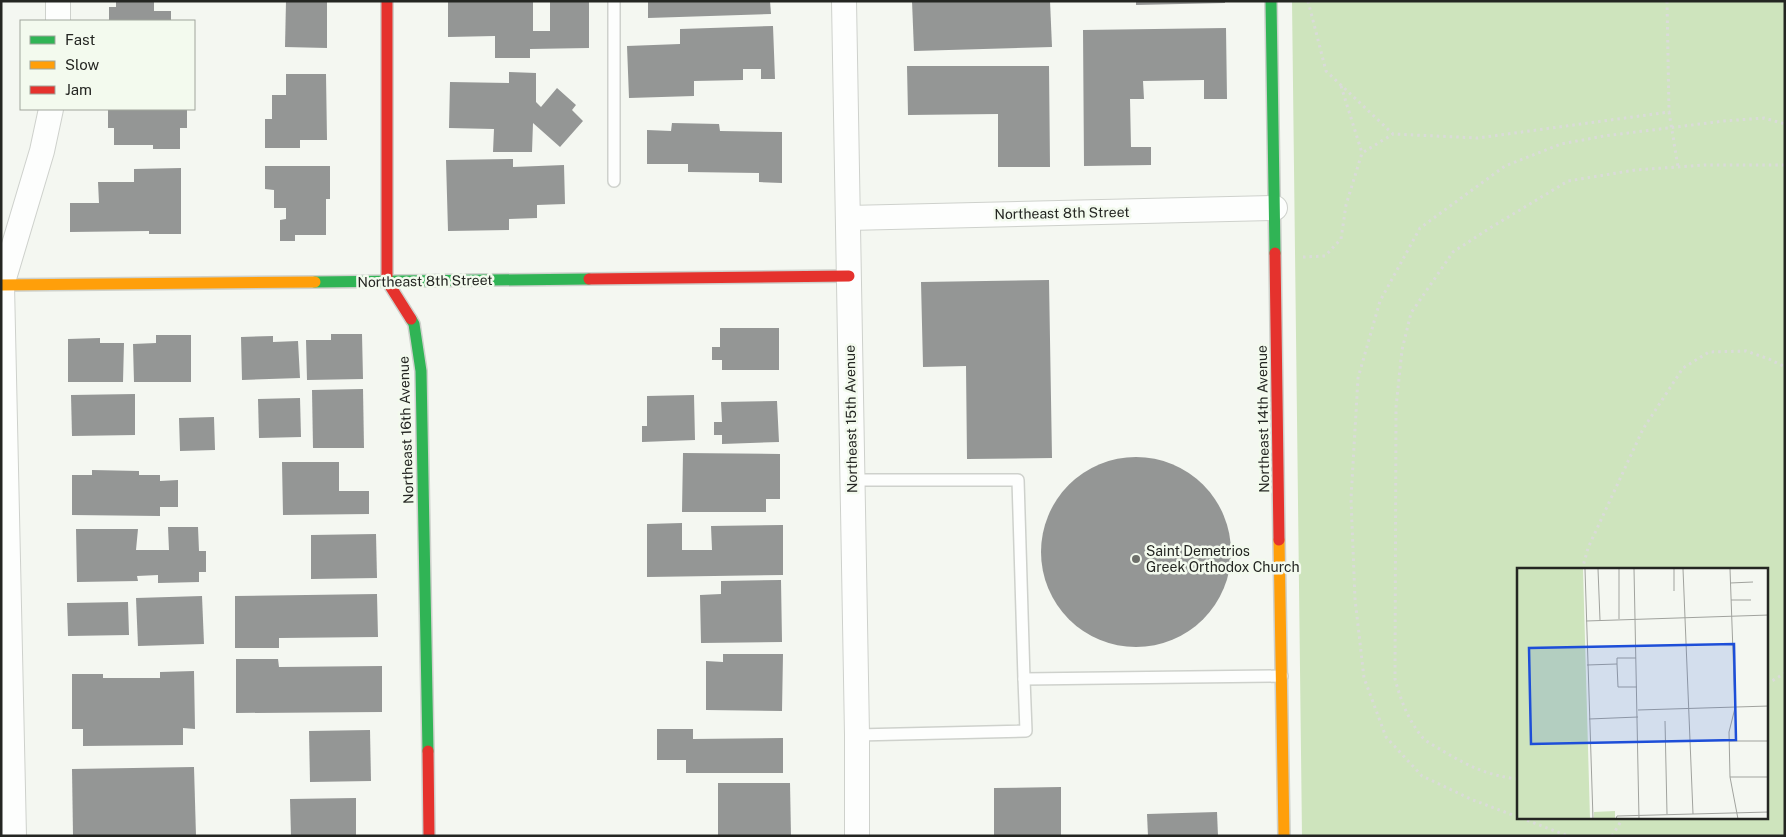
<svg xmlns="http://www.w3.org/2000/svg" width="1786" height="837" font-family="'Public Sans',sans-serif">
<rect width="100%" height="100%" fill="#f4f7f1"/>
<path fill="#cee4bd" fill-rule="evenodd" d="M1292 1H1785V836H1302ZM1518 570H1767V818H1518Z"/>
<g fill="#949695">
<polygon points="116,1 154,1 154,11 171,11 171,21 109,21 109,7 116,7"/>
<polygon points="286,1 327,1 327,48 285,47"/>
<polygon points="448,1 533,1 533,31 550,31 550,1 589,1 589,48 530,49 530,58 495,58 495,36 448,37"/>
<polygon points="648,1 770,1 771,14 648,18"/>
<polygon points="912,1 1050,1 1052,47 914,51"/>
<polygon points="1136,1 1225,1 1225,3 1136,5"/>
<polygon points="773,26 775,79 761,79 761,69 743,69 743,80 694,81 694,96 629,98 627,46 680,44 680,29"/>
<polygon points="1226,28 1227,99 1204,99 1204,80 1143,81 1144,99 1130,99 1131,147 1151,147 1151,165 1084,166 1083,30"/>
<polygon points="907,66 1049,66 1050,167 998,167 998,114 908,115"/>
<polygon points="509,72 536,73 536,102 541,107 557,88 576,105 572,110 583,121 560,147 533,123 532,152 493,152 494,129 449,128 450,82 509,83"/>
<polygon points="286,74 326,74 327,140 300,140 300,148 265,148 265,119 272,119 272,95 286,95"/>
<polygon points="108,109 187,109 187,128 180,128 180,149 153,149 153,145 114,145 114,128 108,128"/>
<polygon points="672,123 719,124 720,131 782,132 782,183 759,182 759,173 688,172 688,164 647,164 647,130 671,131"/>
<polygon points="513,159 513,167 564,165 565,204 537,205 537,218 509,219 509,230 448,231 446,160"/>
<polygon points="265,166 330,166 330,199 326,199 326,235 295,235 295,241 280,241 280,220 286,219 286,208 274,208 274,190 265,189"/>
<polygon points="181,168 181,234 149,234 149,231 70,232 70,203 99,203 98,182 134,182 134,169"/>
<polygon points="1049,280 1052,458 967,459 966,366 923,367 921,282"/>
<polygon points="720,328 779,328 779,370 722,370 722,360 712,360 712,347 720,347"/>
<polygon points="331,334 362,334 363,379 307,380 306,340 331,340"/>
<polygon points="156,335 191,335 191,382 134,382 133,344 156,343"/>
<polygon points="273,336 273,342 298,341 300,378 242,380 241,337"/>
<polygon points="100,338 100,343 124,343 123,382 68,382 68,339"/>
<polygon points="363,389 364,448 313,448 312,390"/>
<polygon points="135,394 135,435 72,436 71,395"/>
<polygon points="694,395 695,440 642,442 642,426 647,426 647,396"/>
<polygon points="300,398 301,437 259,438 258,399"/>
<polygon points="777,401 779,442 722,444 722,435 714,435 714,422 722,422 721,402"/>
<polygon points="214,417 215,450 180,451 179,418"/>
<polygon points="683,453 780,454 780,499 766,499 766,512 682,512"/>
<circle cx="1136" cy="552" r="95"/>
<polygon points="282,462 339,462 339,491 369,491 369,514 283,515"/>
<polygon points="92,470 139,471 139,475 160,475 160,481 178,480 178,507 160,507 160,516 72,515 72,475 92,475"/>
<polygon points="682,523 682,550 712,550 711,526 783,525 783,575 647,577 647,524"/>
<polygon points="168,527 198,527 199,551 206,551 206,572 199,572 199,582 158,583 158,575 137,576 138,581 77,582 76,529 138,529 136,550 169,550"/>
<polygon points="376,534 377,578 311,579 311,535"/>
<polygon points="781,580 782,642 701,643 700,595 721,594 721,581"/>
<polygon points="377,594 378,637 279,638 279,648 235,648 235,596"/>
<polygon points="202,596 204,644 138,646 136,598"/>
<polygon points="128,602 129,635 68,636 67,603"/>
<polygon points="723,654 783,654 782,711 706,710 706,661 723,662"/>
<polygon points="236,659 278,659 279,667 382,666 382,712 236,713"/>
<polygon points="194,671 195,729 183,728 183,745 83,746 83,729 72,729 72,674 103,674 103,678 160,678 160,672"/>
<polygon points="657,729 693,729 693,739 783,738 783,773 686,773 686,760 657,760"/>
<polygon points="370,730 371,781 310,782 309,731"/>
<polygon points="194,767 196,836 73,836 72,769"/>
<polygon points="718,783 790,783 791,836 718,836"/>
<polygon points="1061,787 1061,836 994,836 994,788"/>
<polygon points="356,798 356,836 291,836 290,799"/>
<polygon points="1217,812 1218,836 1148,836 1147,814"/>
</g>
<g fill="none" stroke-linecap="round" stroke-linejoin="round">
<g stroke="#ced1cc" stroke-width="14">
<g id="lane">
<polyline points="614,1 614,181"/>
<polyline points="852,480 1018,480 1024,679 1282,676"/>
<polyline points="857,735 1026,731 1024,679"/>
</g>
</g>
<g stroke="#ced1cc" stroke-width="26">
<g id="street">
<polyline points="58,1 58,21"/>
<polyline points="844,1 857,735 857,836"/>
<polyline points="848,218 1275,208"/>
<polyline points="14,836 2,285 42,151 51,109"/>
</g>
</g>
<g stroke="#ced1cc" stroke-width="14">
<g id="fast">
<polyline points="1271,1 1275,253"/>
<polyline points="315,282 589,279"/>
<polyline points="411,319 414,324 421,371 428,751"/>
</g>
</g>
<g stroke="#ced1cc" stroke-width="14">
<g id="slow">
<polyline points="1,285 315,282"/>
<polyline points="1279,540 1284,836"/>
</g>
</g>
<g stroke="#ced1cc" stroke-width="14">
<g id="jam">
<polyline points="387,1 387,281 411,319"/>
<polyline points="1275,253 1279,540"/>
<polyline points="589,279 849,276"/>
<polyline points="428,751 429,836"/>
</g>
</g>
<g stroke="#dadbd9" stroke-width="3" stroke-dasharray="2.5 4" stroke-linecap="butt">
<polyline points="1308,1 1326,71 1393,134 1478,138 1669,112 1678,167"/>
<polyline points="1667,1 1669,112"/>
<polyline points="1341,86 1362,153"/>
<polyline points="1303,257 1325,256 1341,239 1346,205 1362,153 1393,134"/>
<polyline points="1582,570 1588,548 1643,429 1683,368 1709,352 1746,351 1769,359 1785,367"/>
<polyline points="1767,684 1785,673"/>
<path d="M1518 779C1489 776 1468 766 1443 751 1437 747 1428 743 1423 738 1408 720 1401 701 1395 679L1396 407 1402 350 1411 313 1453 252 1490 228 1568 181 1635 170 1705 165H1785"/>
<polyline points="1518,817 1473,800 1422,776 1386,737 1364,678 1355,599 1351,499 1358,378 1380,301 1420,228 1505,166 1561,144 1604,136 1724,121 1764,118 1785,124"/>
<polyline points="1521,818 1568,836"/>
<polyline points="1612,836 1623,818"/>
</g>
<use href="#lane" stroke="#fdfefd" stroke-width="11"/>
<use href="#street" stroke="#fdfefd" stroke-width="24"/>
<use href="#fast" stroke="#30b455" stroke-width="11"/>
<use href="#slow" stroke="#ff9f0a" stroke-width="11"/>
<use href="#jam" stroke="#e5322d" stroke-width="11"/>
</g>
<circle fill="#6d6f6a" stroke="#f3faee" stroke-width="2" cx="1136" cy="559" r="5"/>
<g text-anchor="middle" stroke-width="5" stroke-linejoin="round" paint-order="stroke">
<g font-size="14" fill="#242622" stroke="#f3faee">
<text transform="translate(1062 213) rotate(-1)" y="5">Northeast 8th Street</text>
<text transform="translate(425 281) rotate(-1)" y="5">Northeast 8th Street</text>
<text transform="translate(851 419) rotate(-91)" y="5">Northeast 15th Avenue</text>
<text transform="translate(1263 419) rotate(-91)" y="5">Northeast 14th Avenue</text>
<text transform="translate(406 430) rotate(-92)" y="5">Northeast 16th Avenue</text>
</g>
<g font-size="14" fill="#242622" stroke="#f3faee" text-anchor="start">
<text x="1146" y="556">Saint Demetrios<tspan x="1146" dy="16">Greek Orthodox Church</tspan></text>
</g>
</g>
<g transform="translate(1517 568)">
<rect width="251" height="251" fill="#f4f7f1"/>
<path d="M0 1H66L73 251H0ZM98 243V250H77V244Z" fill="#cee4bd"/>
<path fill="none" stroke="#a1a39e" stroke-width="1" d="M68 1 76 251M81 1 83 52M102 1V51M117 1 122 251M157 1V23M166 1 176 246M213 1 218 140 212 164 213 209 221 251M213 15 236 14M214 32H234M69 53 252 47M100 96V90H119M70 97 100 96 101 119H120M121 142 252 138M72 151 121 149M148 153 150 246M212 173H252M213 209H252M99 251 100 248 252 244"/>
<path fill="#1d4ed8" fill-opacity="0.15" stroke="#1d4ed8" stroke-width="2.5" d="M217 76 219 172 14 176 12 80Z"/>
<rect width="251" height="251" fill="none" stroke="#242622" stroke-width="2.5"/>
</g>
<rect width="1786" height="837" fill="none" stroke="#242622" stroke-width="5"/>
<rect x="20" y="20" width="175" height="90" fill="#f3faee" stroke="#a0a59c"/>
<rect x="30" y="36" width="25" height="8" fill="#30b455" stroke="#a0a59c"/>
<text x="65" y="45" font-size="15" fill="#242622">Fast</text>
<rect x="30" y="61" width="25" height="8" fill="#ff9f0a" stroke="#a0a59c"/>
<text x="65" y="70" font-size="15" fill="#242622">Slow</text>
<rect x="30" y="86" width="25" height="8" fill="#e5322d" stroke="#a0a59c"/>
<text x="65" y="95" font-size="15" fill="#242622">Jam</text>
</svg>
